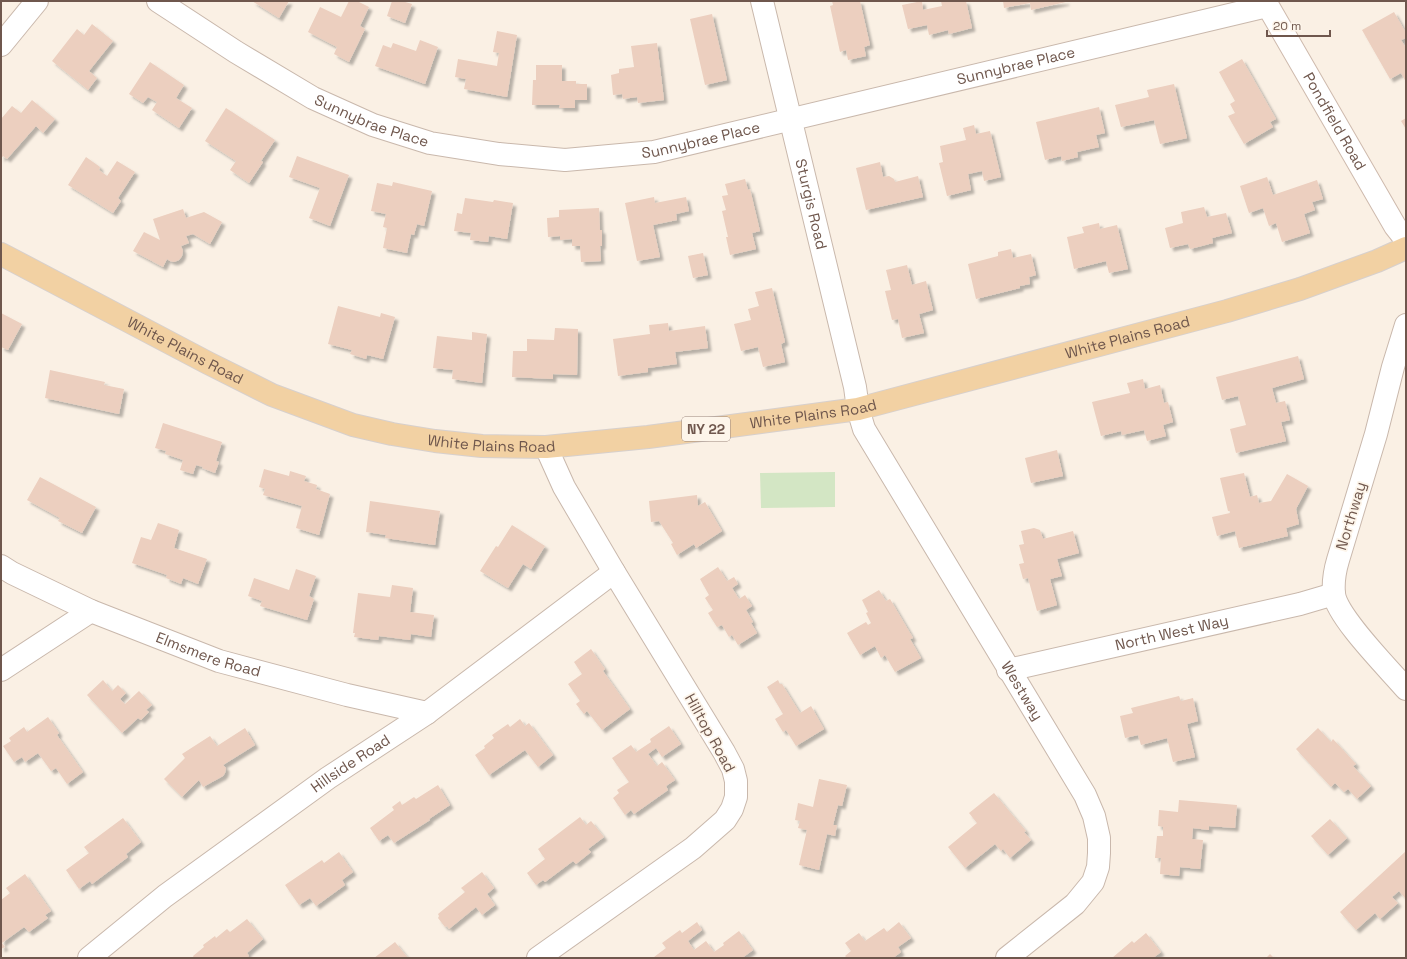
<svg xmlns="http://www.w3.org/2000/svg" width="1407" height="959" font-family="'Space Grotesk',sans-serif">
<defs>
<filter id="shadow"><feDropShadow dx="3.5" dy="3.5" stdDeviation="1" flood-color="#0004"/></filter>
</defs>
<rect width="100%" height="100%" fill="#faf0e4"/>
<polygon fill="#d3e6c4" points="835,472 835,507 761,508 760,473"/>
<g fill="#eccfbf" filter="url(#shadow)">
<polygon points="252,1 289,1 279,18"/>
<polygon points="349,1 357,1 369,7 360,26 365,29 349,62 334,54 337,47 308,32 320,7 341,17"/>
<polygon points="392,1 402,1 412,4 405,23 387,16"/>
<polygon points="832,1 860,1 870,45 864,47 866,56 848,60 846,50 840,52 830,6 833,5"/>
<polygon points="922,1 923,10 942,6 941,1 966,1 972,28 949,34 948,30 929,35 927,25 908,29 902,5"/>
<polygon points="1003,1 1066,1 1066,2 1031,10 1030,3 1004,8"/>
<polygon points="1394,12 1406,33 1406,38 1401,40 1406,48 1406,82 1401,73 1390,79 1362,30"/>
<polygon points="712,14 727,80 705,85 690,19"/>
<polygon points="92,24 113,41 89,71 97,78 88,90 52,61 77,29 84,35"/>
<polygon points="497,31 517,35 507,97 464,89 466,79 455,77 458,59 497,66 499,53 493,52"/>
<polygon points="420,40 438,47 425,84 375,66 383,45 391,48 393,43 416,51"/>
<polygon points="657,43 664,100 638,103 637,97 623,99 622,94 613,95 611,75 619,73 619,69 634,67 631,46"/>
<polygon points="1242,59 1276,119 1270,122 1273,127 1244,144 1228,116 1235,113 1230,104 1235,101 1219,72"/>
<polygon points="150,62 184,85 176,98 192,108 179,128 152,110 157,102 148,97 143,103 129,94"/>
<polygon points="536,65 562,65 562,81 576,81 576,84 587,84 587,100 575,100 575,108 559,108 560,105 532,105 533,80 536,80"/>
<polygon points="1174,84 1187,138 1160,144 1154,120 1121,127 1115,105 1149,97 1147,90"/>
<polygon points="32,100 55,119 43,133 36,126 7,159 3,156 1,159 1,119 12,106 21,113"/>
<polygon points="1099,107 1105,133 1096,135 1099,147 1077,152 1078,157 1062,161 1061,156 1045,160 1036,122"/>
<polygon points="226,108 275,140 261,161 263,162 249,183 230,170 236,161 205,141"/>
<polygon points="1406,118 1406,129 1401,121"/>
<polygon points="974,125 976,134 990,131 1001,177 984,181 982,171 968,174 971,190 947,196 939,163 943,162 940,146 966,140 963,128"/>
<polygon points="297,156 349,175 330,226 309,218 320,188 289,177"/>
<polygon points="86,157 100,167 99,170 107,176 117,161 135,172 118,198 121,201 113,213 68,185"/>
<polygon points="880,162 883,177 889,176 894,179 895,182 918,176 923,197 866,210 856,168"/>
<polygon points="1267,177 1273,195 1317,180 1323,199 1312,202 1315,210 1304,214 1310,233 1282,242 1276,223 1269,226 1263,208 1249,213 1240,186"/>
<polygon points="745,179 748,190 750,189 760,231 752,233 756,249 730,255 726,237 728,237 722,211 726,210 722,196 728,195 725,184"/>
<polygon points="393,182 432,191 424,226 417,224 414,235 411,234 407,253 383,248 387,228 383,227 386,214 371,211 377,183 392,186"/>
<polygon points="654,197 655,203 686,197 689,211 676,214 677,220 653,225 660,257 637,261 625,203"/>
<polygon points="465,198 493,202 494,200 513,203 507,239 489,236 488,242 470,240 471,233 454,231 457,213 462,214"/>
<polygon points="1204,207 1207,217 1226,213 1232,233 1212,238 1213,243 1190,249 1188,244 1170,248 1165,228 1183,223 1181,212"/>
<polygon points="599,208 600,230 602,230 602,246 600,246 601,261 581,262 580,246 572,246 572,239 560,240 560,236 548,237 547,218 559,217 559,210"/>
<polygon points="183,209 186,218 204,212 222,222 210,244 193,234 186,236 189,243 181,246 183,251 182,256 179,260 174,262 170,261 167,259 163,267 133,251 144,232 160,240 153,219"/>
<polygon points="1099,223 1100,229 1117,225 1128,269 1109,273 1106,261 1074,269 1067,237 1084,233 1082,227"/>
<polygon points="1011,249 1013,258 1031,254 1036,275 1029,277 1030,284 1020,286 1020,288 976,299 968,264 998,256 998,252"/>
<polygon points="703,253 708,275 693,278 688,256"/>
<polygon points="907,265 912,285 926,281 933,310 919,314 924,333 902,338 898,319 892,320 885,291 891,290 886,270"/>
<polygon points="772,288 785,342 781,344 785,362 763,367 758,347 741,351 734,324 751,320 748,309 759,306 755,292"/>
<polygon points="338,306 380,317 381,313 395,317 383,359 367,355 366,359 350,354 352,350 328,344"/>
<polygon points="1,313 22,324 8,350 1,347"/>
<polygon points="668,323 669,331 705,326 708,348 675,352 677,364 648,368 648,372 618,376 613,339 650,334 649,325"/>
<polygon points="555,328 578,329 577,375 553,374 553,379 512,377 513,351 527,351 527,339 554,340"/>
<polygon points="472,332 487,334 482,383 452,379 453,370 433,368 437,336 472,340"/>
<polygon points="1298,356 1304,379 1272,388 1276,403 1285,401 1290,420 1281,422 1286,441 1236,453 1230,429 1246,425 1238,396 1222,400 1216,377"/>
<polygon points="50,370 105,382 104,385 124,389 119,414 45,398"/>
<polygon points="1143,379 1145,389 1160,385 1164,403 1168,402 1173,422 1163,425 1166,436 1147,441 1144,430 1122,435 1121,431 1101,436 1092,402 1130,393 1127,383"/>
<polygon points="163,423 222,442 216,461 219,462 215,473 202,468 203,467 196,465 193,474 180,470 183,460 165,454 166,451 155,448"/>
<polygon points="1057,450 1063,476 1031,483 1025,458"/>
<polygon points="264,469 289,476 290,471 306,476 304,481 317,485 316,489 330,494 319,535 296,528 302,506 263,495 265,489 259,487"/>
<polygon points="1244,473 1250,497 1257,495 1259,503 1271,501 1287,474 1308,486 1296,509 1299,524 1286,528 1288,536 1239,548 1235,531 1217,536 1212,517 1230,513 1230,511 1228,511 1220,478"/>
<polygon points="40,477 96,507 82,533 58,521 60,518 27,500"/>
<polygon points="697,495 698,506 705,502 722,531 696,548 694,544 677,555 671,544 673,543 659,521 651,522 649,501"/>
<polygon points="370,501 440,511 435,545 385,538 386,535 366,532"/>
<polygon points="158,523 179,530 174,548 207,559 198,584 183,578 181,584 166,578 167,575 132,563 141,537 151,540"/>
<polygon points="512,525 545,546 531,569 523,564 508,588 480,571 496,546 498,547"/>
<polygon points="1034,528 1040,530 1043,539 1073,531 1079,553 1057,559 1062,576 1050,579 1057,605 1037,611 1028,578 1023,579 1019,564 1024,563 1019,545 1024,544 1021,531"/>
<polygon points="718,567 727,581 734,577 738,584 732,588 739,599 745,595 752,606 746,610 753,622 751,623 757,633 738,645 732,635 729,637 722,625 717,627 708,613 713,610 705,598 709,595 700,579"/>
<polygon points="296,569 316,576 309,596 314,599 307,620 260,606 262,601 248,596 254,578 289,590"/>
<polygon points="392,585 413,588 410,612 434,615 431,637 411,634 410,640 379,636 378,640 354,637 355,633 353,633 358,593 390,597"/>
<polygon points="879,590 886,601 890,599 913,638 910,639 921,658 895,672 885,655 881,658 875,646 860,655 847,633 866,622 868,625 871,623 866,613 868,612 862,600"/>
<polygon points="591,649 605,669 603,671 630,709 602,730 587,711 584,714 576,704 580,701 568,684 582,674 574,662"/>
<polygon points="103,680 112,691 118,685 126,693 120,699 125,704 139,691 152,705 146,710 149,712 141,720 138,718 122,733 87,695"/>
<polygon points="778,680 780,684 782,684 800,713 811,706 824,729 796,746 786,730 783,732 775,719 783,714 767,687"/>
<polygon points="1179,696 1181,701 1193,698 1198,721 1187,724 1195,757 1173,762 1167,738 1141,745 1138,735 1125,738 1120,716 1133,713 1131,708"/>
<polygon points="48,717 59,733 57,735 83,772 67,784 56,768 51,771 38,753 25,762 22,757 14,762 3,746 11,741 9,738 24,727 27,732"/>
<polygon points="520,719 525,726 529,723 553,755 538,767 525,750 489,775 475,755 485,748 484,746 494,738 492,735 508,724 510,727"/>
<polygon points="669,726 681,744 662,757 656,748 648,754 657,766 662,762 675,780 666,786 668,790 634,814 631,810 625,815 613,798 619,793 617,790 629,782 612,758 631,745 636,752 651,742 650,739"/>
<polygon points="245,728 255,745 223,765 226,768 225,773 223,776 203,787 199,780 182,797 164,779 185,758 182,754 210,736 217,746"/>
<polygon points="1318,728 1331,742 1333,739 1356,764 1353,766 1371,786 1357,799 1348,789 1344,792 1335,783 1331,787 1296,749"/>
<polygon points="819,779 847,785 842,806 838,805 833,825 837,825 835,836 827,834 819,870 799,865 807,830 798,828 800,821 795,820 798,803 813,807"/>
<polygon points="438,785 450,805 429,819 430,820 394,843 388,835 379,841 370,828 394,810 392,807 400,801 402,805 414,797 416,799"/>
<polygon points="994,793 1026,831 1024,832 1031,840 1010,858 1003,849 1001,851 995,844 965,868 948,847 977,823 969,813"/>
<polygon points="1179,800 1237,805 1235,828 1209,826 1209,830 1193,828 1192,839 1203,840 1200,869 1180,867 1179,876 1160,874 1161,858 1155,858 1157,836 1163,836 1163,827 1158,826 1159,810 1178,812"/>
<polygon points="580,817 586,825 591,821 604,837 588,849 591,852 576,864 573,861 545,882 543,880 536,885 527,873 545,859 538,849"/>
<polygon points="123,818 141,842 126,854 128,857 92,884 90,881 79,889 66,870 89,853 84,847"/>
<polygon points="1330,819 1347,838 1328,855 1311,836"/>
<polygon points="1406,851 1406,897 1405,898 1399,891 1392,897 1398,903 1380,919 1375,913 1356,930 1340,912"/>
<polygon points="339,852 353,872 342,880 345,885 316,906 310,898 299,905 285,885 322,860 324,863"/>
<polygon points="482,872 494,888 487,894 495,905 482,915 476,907 449,929 447,926 445,927 438,918 439,916 438,914 465,892 461,888"/>
<polygon points="25,874 51,911 45,915 48,918 29,932 24,927 2,943 5,947 1,949 1,900 10,893 6,888"/>
<polygon points="247,919 263,939 247,953 249,956 246,958 194,958 193,956 204,947 203,945 215,936 216,938 227,929 230,932"/>
<polygon points="697,922 702,930 688,941 694,950 706,941 714,952 724,945 723,943 739,931 753,950 742,958 655,958 654,957 666,948 662,943 680,930 682,933"/>
<polygon points="899,922 911,938 898,947 901,952 893,958 847,958 845,956 851,951 845,943 859,933 865,941 884,928 887,932"/>
<polygon points="1146,933 1161,952 1153,958 1112,958 1132,941 1134,943"/>
<polygon points="395,942 408,958 374,958"/>
<polygon points="1270,954 1274,958 1266,958"/>
</g>
<g fill="none" stroke-linecap="round" stroke-linejoin="round">
<g stroke="#c9b8ac" stroke-width="24">
<g id="street">
<path id="s1" d="M158 1 236 52 313 98 373 125 430 143 499 154 565 160 654 152 1267 6"/>
<path id="s2" d="M762 1 855 387 858 409 864 429 1085 795 1094 816 1099 838V853L1098 867 1093 882 1075 904 1007 958"/>
<polyline points="1,45 37,1"/>
<path d="M1406 325 1393 367 1376 434 1338 560C1335 570 1333 583 1334 594 1337 617 1389 669 1406 689"/>
<path id="s3" d="M1 566 12 573 91 611 219 661 347 695 427 713"/>
<polyline points="1,670 91,611"/>
<path id="s4" d="M1008 670 1300 604 1334 594"/>
<path id="s5" d="M89 958 165 896 328 778 427 713 614 572"/>
<polyline points="538,958 693,848 725,820 732,809 736,797 736,781 733,769 724,752 614,572 564,487 546,447"/>
</g>
</g>
<g stroke="#cebaad" stroke-width="24">
<g id="secondary">
<path id="s6" d="M1265 1 1395 226 1406 240"/>
</g>
</g>
<g stroke="#d7d0cd" stroke-width="24">
<g id="primary">
<path id="s7" d="M1 254 208 363 272 395 353 425 392 434 435 441 482 446 546 447 648 437 858 409 1227 311 1300 289 1377 261 1406 248"/>
</g>
</g>
<use href="#street" stroke="#fff" stroke-width="22"/>
<use href="#secondary" stroke="#fff" stroke-width="22"/>
<use href="#primary" stroke="#f2d1a3" stroke-width="22"/>
</g>
<g text-anchor="middle" stroke-width="3.5" stroke-linejoin="round" paint-order="stroke">
<rect fill="#fdf5ea" stroke="#9a867c" stroke-width="1" x="682" y="417" width="48" height="24" rx="3"/>
<g font-size="14" font-weight="bold" fill="#6f574d">
<text x="706" y="434">NY 22</text>
</g>
<g font-size="15" fill="#6f574d" stroke="#fdf5ea">
<text dy="5" stroke="none"><textPath href="#s1" startOffset="906">Sunnybrae Place</textPath></text>
<text dy="5" stroke="none"><textPath href="#s1" startOffset="246">Sunnybrae Place</textPath></text>
<text dy="5" stroke="none"><textPath href="#s6" startOffset="139">Pondfield Road</textPath></text>
<text dy="5" stroke="none"><textPath href="#s1" startOffset="582">Sunnybrae Place</textPath></text>
<text dy="5" stroke="none"><textPath href="#s2" startOffset="209">Sturgis Road</textPath></text>
<text dy="5" stroke="none"><textPath href="#s7" startOffset="1180">White Plains Road</textPath></text>
<text dy="5" stroke="none"><textPath href="#s7" startOffset="208">White Plains Road</textPath></text>
<text dy="5" stroke="none"><textPath href="#s7" startOffset="856">White Plains Road</textPath></text>
<text dy="5" stroke="none"><textPath href="#s7" startOffset="532">White Plains Road</textPath></text>
<text transform="translate(1351 516) rotate(-73)" y="5">Northway</text>
<text dy="5" stroke="none"><textPath href="#s4" startOffset="168">North West Way</textPath></text>
<text dy="5" stroke="none"><textPath href="#s3" startOffset="226">Elmsmere Road</textPath></text>
<text dy="5" stroke="none"><textPath href="#s2" startOffset="746">Westway</textPath></text>
<text transform="translate(710 733) rotate(61)" y="5">Hilltop Road</text>
<text dy="5" stroke="none"><textPath href="#s5" startOffset="326">Hillside Road</textPath></text>
</g>
</g>
<rect width="1407" height="959" fill="none" stroke="#6f574d" stroke-width="4"/>
<path d="M1267 30v6h63v-6" fill="none" stroke="#6f574d" stroke-width="2"/>
<text x="1273" y="30" font-size="12" fill="#6f574d" stroke="#fdf5ea" stroke-width="3" paint-order="stroke">20 m</text>
</svg>
